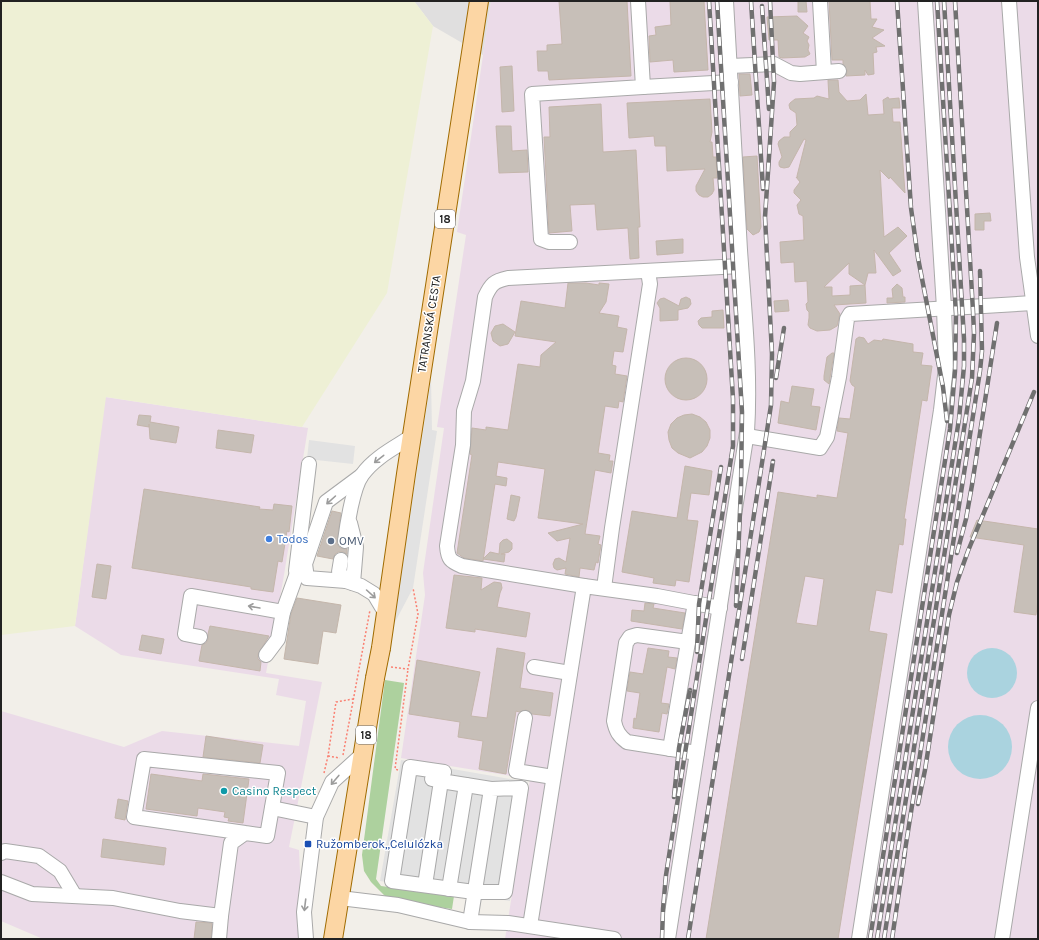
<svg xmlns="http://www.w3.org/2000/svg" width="1039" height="940" font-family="Karla,sans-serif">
<rect width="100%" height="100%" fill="#f2efe9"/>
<polygon fill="#e0dfdf" points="414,1 491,1 483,55 433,26"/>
<g fill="#ebdbe8">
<polygon points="491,1 1038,1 1038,939 505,939 530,779 401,758 425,595 423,573 444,428 437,427 466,235 457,232"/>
<polygon points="105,397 308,428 283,581 266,673 322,682 289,847 299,850 303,939 43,939 1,921 1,711 124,747 162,731 299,746 306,701 276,695 279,679 121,655 75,626"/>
</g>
<polygon fill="#eef0d5" points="1,1 414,1 433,26 387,293 302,427 106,397 75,626 1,635"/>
<polygon fill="#add19e" points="385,680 404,683 376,879 381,886 454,896 452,909 411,903 385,896 371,882 364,871 362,855"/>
<g fill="#e2e2e2">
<polygon points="431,379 432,430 437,431 413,588 393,626"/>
<polygon points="309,440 355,446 353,464 307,459"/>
<polygon points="401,760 528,782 510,901 380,881"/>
</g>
<g fill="#aad3df">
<circle cx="992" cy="673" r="25"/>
<circle cx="980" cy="747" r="32"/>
</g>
<g fill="#c7bfb8" stroke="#c4b6ab" fill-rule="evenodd">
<polygon points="559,1 627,1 631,76 549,80 548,71 538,71 537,51 547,51 547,45 562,44"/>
<polygon points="670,1 704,1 708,70 674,72 673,60 650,62 649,36 656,35 655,27 671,25"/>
<polygon points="798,1 806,1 807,12 798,12"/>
<polygon points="829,1 870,1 871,19 877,19 872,27 884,30 872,38 885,46 876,47 877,52 873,53 874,74 868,75 865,70 865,75 846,76 847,70 843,64 843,60 832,60"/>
<polygon points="797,16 808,26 803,33 809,37 807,41 809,45 808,50 810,54 805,57 782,58 779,57 778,40 769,40 767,17"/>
<polygon points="512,66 514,111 502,112 500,67"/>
<polygon points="739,74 750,74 752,95 740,96"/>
<path d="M828 80H838L839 92 847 101 860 100 866 94 868 115 884 114 883 100 888 97 889 99 899 98 900 108H892L893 122H900L905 193 890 177 889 179 880 170 884 237 898 227 907 236 889 253 901 271 893 276 874 250 876 273H868L865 285 866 303 834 305 840 314 837 326 830 330 817 331 810 328 808 325 809 318V312L807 310 806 304 808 302 807 281 795 282 794 262 781 263 780 242 804 240 803 216 799 214 797 205 801 200 794 193V190L800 182 796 177H798L797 176 806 140 804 139 789 167 784 168 780 167 779 165V162L782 157 778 144 779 141 784 137H790V132L797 125 796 113 790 109 789 105 790 103 795 99 814 98 817 96 829 99ZM849 263V274L865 285 850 286V295L832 296V287H824Z"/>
<polygon points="710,99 712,132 710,142 712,142 713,157 716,157 717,178 713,178 714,190 712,194 708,197 703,197 699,195 696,191 696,186 705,169 667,171 666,146 655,146 654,136 629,138 627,103"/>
<polygon points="601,104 603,152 636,150 640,227 638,227 639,258 630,259 628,228 597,230 595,204 570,205 572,231 549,233 544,137 550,137 549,107"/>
<polygon points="496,126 511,126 512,151 527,150 528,172 499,173"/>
<polygon points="757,156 761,227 759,232 753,235 747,229 743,157"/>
<polygon points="990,213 991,221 984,221 984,230 975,230 975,214"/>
<polygon points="683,239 683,253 657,255 656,241"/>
<polygon points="568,283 586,283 599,285 599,283 609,284 606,302 599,313 619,316 617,327 627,329 623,352 614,351 612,365 616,366 615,374 627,376 623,402 619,401 618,408 605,406 598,453 610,455 609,461 613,461 611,473 595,470 585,534 600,536 598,544 601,545 598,563 596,562 594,570 580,568 579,577 565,574 566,568 557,570 554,568 553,564 555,559 559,558 566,562 570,538 557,541 548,533 583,524 538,518 545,469 498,462 496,476 507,478 506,486 495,484 483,561 464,558 457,553 472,455 470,454 472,428 486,430 486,427 508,430 518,364 540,367 541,355 556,342 515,336 521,301 565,308"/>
<polygon points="897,284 902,288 903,297 905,297 905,302 887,303 887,298 893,298 892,289"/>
<polygon points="686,297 690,299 691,304 688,308 678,310 678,320 660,321 660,308 657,303 660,299 664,298 679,306 681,299"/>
<polygon points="788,300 789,311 775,312 774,301"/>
<polygon points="723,310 724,328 702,328 699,325 698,321 701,318 712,317 712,311"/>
<polygon points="503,324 515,332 508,344 500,346 493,341 491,333 495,326"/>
<path d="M859 337 864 338 868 344 874 340 882 341 883 339 913 344V352L923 353 921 365 932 366 927 401 922 400 904 519H906L903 545 899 544 892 593 876 590 869 631 887 634 838 939H706L778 492 817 498V495L837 498 848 433 837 431 839 418 850 419 855 387 852 385 850 381 856 339ZM805 576 824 579 817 626 796 623Z"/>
<polygon points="832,353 834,353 829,384 824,380 824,376 827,357"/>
<circle cx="686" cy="379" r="21"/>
<polygon points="792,386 814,389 811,406 820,407 816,430 778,423 781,401 789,403"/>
<polygon points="692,414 700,417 706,422 710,430 710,438 707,446 702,452 690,458 678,453 672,448 669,440 668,432 671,424 677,418 684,415"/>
<polygon points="139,415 151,416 150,422 179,427 176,443 150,439 149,424 149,427 137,425"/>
<polygon points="218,430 254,435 251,453 216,448"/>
<polygon points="685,466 712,471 709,495 691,493 687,520 698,521 689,582 676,580 675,586 653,583 654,578 622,572 632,511 677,518"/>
<polygon points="144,489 260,507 259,509 273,510 274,504 292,506 289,532 287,531 282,562 278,561 273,592 251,589 251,587 132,568"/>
<polygon points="511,495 520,497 516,517 514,521 507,519"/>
<polygon points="332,511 341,513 337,544 340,548 347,549 347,554 343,552 338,552 335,554 333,559 317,556"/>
<polygon points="977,520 1038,529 1038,599 1036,615 1014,612 1024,545 970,537"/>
<polygon points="507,539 512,543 512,549 509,552 501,554 505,554 504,562 483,559 490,552 499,554 500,543 503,540"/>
<polygon points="97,564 111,566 106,599 92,597"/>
<polygon points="454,575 482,578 481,590 494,582 501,583 502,588 500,593 497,607 530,613 526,637 475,629 475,632 446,628"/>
<polygon points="297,598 341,605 336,633 323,631 318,664 284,659 291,614"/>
<polygon points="645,603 654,604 653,608 685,613 682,629 631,621 632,610 644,611"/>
<polygon points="210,626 269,636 258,654 258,659 261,662 260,671 199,661 202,645 206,643 208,639 208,634"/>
<polygon points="142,635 164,639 161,654 139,650"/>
<polygon points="497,648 525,653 520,688 553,693 550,716 532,714 526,710 519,712 516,711 506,774 479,769 483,741 458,737 460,722 409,714 417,660 480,672 471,716 487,718"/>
<polygon points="648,648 669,651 668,657 677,658 675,669 667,667 661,703 669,704 667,714 662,713 659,732 633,728 634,718 636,719 640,693 627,691 630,672 643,674"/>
<polygon points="206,736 263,745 260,763 203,757"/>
<polygon points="151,774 202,781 203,774 249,779 243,823 228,821 229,818 224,817 225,812 198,808 197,816 146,809"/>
<polygon points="118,799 128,801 125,820 115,818"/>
<polygon points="103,839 166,848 164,865 101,857"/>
<polygon points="196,922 212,923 211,939 194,939"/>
</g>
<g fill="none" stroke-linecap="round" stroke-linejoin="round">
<g stroke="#a9a9a9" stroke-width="16">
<g id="minor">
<polyline points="820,1 824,72"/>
<polyline points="1009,1 1027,257 1038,336"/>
<polyline points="730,66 774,64 791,73 800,74 839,71"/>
<polyline points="643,87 731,82"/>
<polyline points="570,242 549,242 541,239 532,94 643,87 638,1"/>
<polyline points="747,436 820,448 827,437 839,377 847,319 850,314 1033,303"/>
<polyline points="350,523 356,547 353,583"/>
<path d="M345 541C347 525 353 487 362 475 374 458 394 448 411 437"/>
<polyline points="341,560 339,572 346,581 361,586 374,594 386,614"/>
<polyline points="296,571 309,464"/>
<polyline points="346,581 307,578 305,564 326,502 361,476"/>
<path d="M584 586 462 566C450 561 448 559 447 546L463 445 464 411 473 381 485 297C491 284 494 281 508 278L741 266"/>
<polyline points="604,588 612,528 650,284 648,271"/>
<path d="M695 603 688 642 637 635 630 637 626 643 614 721C616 731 619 736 627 742L697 753"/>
<polyline points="200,637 185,634 191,596 283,612 296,576"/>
<polyline points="266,655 278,639 283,612"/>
<polyline points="534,667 570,673"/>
<polyline points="525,718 516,771 553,777"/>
<polyline points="670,749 688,642"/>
<polyline points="272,808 316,817"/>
<polyline points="1,853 5,851 39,856 60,871 75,896"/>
<polyline points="1,882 32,894 113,898 180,911 221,916 219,939"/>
<polyline points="425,885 441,781 432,779"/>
<polyline points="449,889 466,785"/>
<polyline points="340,898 398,905 470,922 508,923 614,939"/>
<polyline points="221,916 231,843 245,833 267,836 278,773 144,759 134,817 245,833"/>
<polyline points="470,922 491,789 441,781 444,772 410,767 392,881 474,892 505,892 521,788 491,789"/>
<polyline points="530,926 584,586 657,596 720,608"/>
<polyline points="306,939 304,912 316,817 332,782 363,754"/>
<path d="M668 939 747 432C751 371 744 310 740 250 735 167 731 84 726 1"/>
<polyline points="859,939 941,410 946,367 944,308 925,1"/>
<polyline points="1002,939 1038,708"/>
</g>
</g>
<g stroke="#a06b00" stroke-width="20">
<g id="major">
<polyline points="381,648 406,474 479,1"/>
<polyline points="333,939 375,678"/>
</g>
</g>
<g stroke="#fa8072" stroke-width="1.5" stroke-dasharray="2 2" stroke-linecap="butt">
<polyline points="391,667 408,669 418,614 413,588"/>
<polyline points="343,755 370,610"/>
<polyline points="328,756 340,758"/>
<polyline points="398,770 395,769 408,669"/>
<polyline points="324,773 328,756 336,702 353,699"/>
</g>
<use href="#minor" stroke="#fff" stroke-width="14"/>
<use href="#major" stroke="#fcd6a4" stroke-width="18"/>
<g stroke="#707070" stroke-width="4.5">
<g id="rail">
<polyline points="717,1 742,412 741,488 736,606"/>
<polyline points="751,1 763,189"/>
<polyline points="897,1 911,208 918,258 943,387 947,421"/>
<polyline points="762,6 769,109"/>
<polyline points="776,378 784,328"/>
<polyline points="957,553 966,519 972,485 997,323"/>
<polyline points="697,652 699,604 721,467"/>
<polyline points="742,659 773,461"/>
<polyline points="674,797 679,748 690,690"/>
<polyline points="918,804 925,770 949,615 957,582 968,551 1034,392"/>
<polyline points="904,857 980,371 982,351 980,271"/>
<polyline points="662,939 663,909 666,875 733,446 733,399 709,1"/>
<polyline points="688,939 771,405 772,354 765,217 774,82 770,1"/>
<polyline points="870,939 950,429 955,371 956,314 937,1"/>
<polyline points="877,939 959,419 964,366 964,339 944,1"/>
<polyline points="884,939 972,378 974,333 973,311 955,1"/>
<polyline points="892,939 905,852"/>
</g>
</g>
<use href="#rail" stroke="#fff" stroke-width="3" stroke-dasharray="9" stroke-linecap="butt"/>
<g stroke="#a06b00" stroke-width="20" stroke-linecap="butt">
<polyline id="major-bridge" points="375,678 381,648"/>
</g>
<use href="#major-bridge" stroke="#fcd6a4" stroke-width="18"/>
</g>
<defs><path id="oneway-shaft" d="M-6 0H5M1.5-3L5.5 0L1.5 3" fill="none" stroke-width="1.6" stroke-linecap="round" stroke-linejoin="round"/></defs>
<g stroke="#9c9c9c">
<use href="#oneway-shaft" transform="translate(379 459) rotate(142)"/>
<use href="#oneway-shaft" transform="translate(331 500) rotate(138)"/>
<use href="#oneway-shaft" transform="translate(371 594) rotate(42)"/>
<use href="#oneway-shaft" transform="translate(254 607) rotate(-170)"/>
<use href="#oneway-shaft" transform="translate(335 780) rotate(130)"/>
<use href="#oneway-shaft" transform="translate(305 905) rotate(97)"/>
</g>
<circle fill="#3f7fe0" stroke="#fff" stroke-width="1.5" cx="269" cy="539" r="4"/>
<circle fill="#5c6f8a" stroke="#fff" stroke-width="1.5" cx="331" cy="541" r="4"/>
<circle fill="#0f9aa8" stroke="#fff" stroke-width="1.5" cx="224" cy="791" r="4"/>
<rect fill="#1a4fb4" stroke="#fff" stroke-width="1.5" x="304" y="840" width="8" height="8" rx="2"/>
<g text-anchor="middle" stroke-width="3" stroke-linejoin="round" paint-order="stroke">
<g fill="#fff" stroke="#646464" stroke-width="1">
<rect x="435" y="210" width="20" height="18" rx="3"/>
<rect x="356" y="726" width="20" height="18" rx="3"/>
</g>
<g font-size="11" font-weight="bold" fill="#222">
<text x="445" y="223">18</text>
<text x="366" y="739">18</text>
</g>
<g font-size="12" fill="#222" stroke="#fff">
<text transform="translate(429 324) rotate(-81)" y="4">TATRANSKÁ CESTA</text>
</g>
<g font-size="12" fill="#366cbe" stroke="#fff" text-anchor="start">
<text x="277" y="543">Todos</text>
</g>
<g font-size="12" fill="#4e5e75" stroke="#fff" text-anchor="start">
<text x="339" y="545">OMV</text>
</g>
<g font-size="12" fill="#0d838f" stroke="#fff" text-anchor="start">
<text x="232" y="795">Casino Respect</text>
</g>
<g font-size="12" fill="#164399" stroke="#fff" text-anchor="start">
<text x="316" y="848">Ružomberok,,Celulózka</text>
</g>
</g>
<rect width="1039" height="940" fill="none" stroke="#222222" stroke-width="4"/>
</svg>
